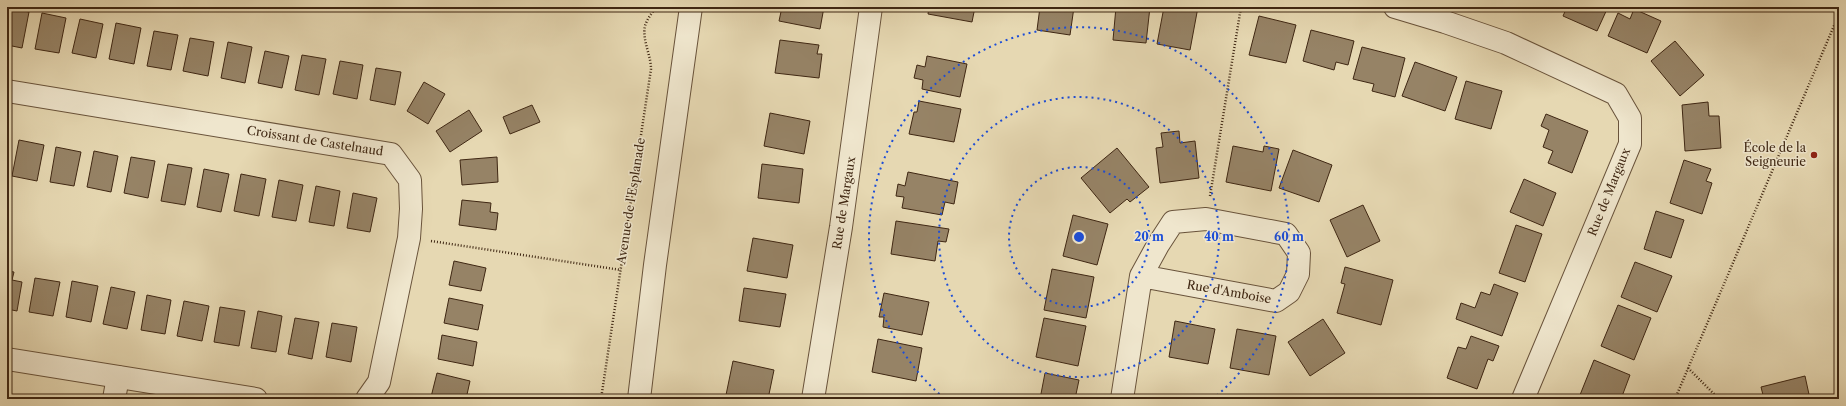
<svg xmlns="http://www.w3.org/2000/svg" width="1846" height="406" font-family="'Libre Caslon Text',serif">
<rect width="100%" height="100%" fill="#e6d8b2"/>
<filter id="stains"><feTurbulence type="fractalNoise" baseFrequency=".005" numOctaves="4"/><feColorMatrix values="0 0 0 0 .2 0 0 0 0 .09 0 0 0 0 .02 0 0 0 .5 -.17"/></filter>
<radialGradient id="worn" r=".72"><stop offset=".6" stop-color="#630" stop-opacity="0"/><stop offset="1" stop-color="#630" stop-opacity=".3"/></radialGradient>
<g fill="#968366" stroke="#3f2713">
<polygon points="782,7 824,7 820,29 779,21"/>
<polygon points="929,7 975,7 972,22 928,14"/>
<polygon points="1040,7 1074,7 1070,35 1037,30"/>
<polygon points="1116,7 1150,7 1146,43 1113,40"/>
<polygon points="1164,7 1198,7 1190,50 1157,44"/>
<polygon points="1567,7 1608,7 1597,31 1563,16"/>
<polygon points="7,8 29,12 22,48 7,45"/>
<polygon points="1634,9 1661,21 1647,53 1608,36 1618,13 1630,19"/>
<polygon points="42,13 66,18 59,53 35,49"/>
<polygon points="1259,16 1296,25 1286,63 1249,55"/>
<polygon points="80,19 103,24 96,58 72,53"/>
<polygon points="116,23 141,28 134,64 109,59"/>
<polygon points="1311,30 1354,41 1348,65 1336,62 1334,70 1303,61"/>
<polygon points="154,31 178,35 171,70 147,66"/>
<polygon points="190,38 214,42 208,76 183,71"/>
<polygon points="780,40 819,45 817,54 822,54 819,78 775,73"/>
<polygon points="1675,41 1704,75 1680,96 1651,61"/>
<polygon points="228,42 252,47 245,83 221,78"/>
<polygon points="1362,47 1405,58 1395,97 1372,91 1374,84 1353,79"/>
<polygon points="265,51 289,56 282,88 258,83"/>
<polygon points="302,55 326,59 319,95 295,90"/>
<polygon points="927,56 967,64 960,97 922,89 923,80 914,78 917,65 925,67"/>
<polygon points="340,61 363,65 357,99 333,94"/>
<polygon points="1415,62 1457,77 1445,111 1402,96"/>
<polygon points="376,68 401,72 395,105 370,100"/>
<polygon points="1466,81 1502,91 1491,129 1455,119"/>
<polygon points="424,82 445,94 428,124 407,111"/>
<polygon points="919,101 961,109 954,142 909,134 914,112 917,112"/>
<polygon points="1708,102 1709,116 1719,116 1721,148 1685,151 1682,105"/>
<polygon points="532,105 540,122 510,134 503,117"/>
<polygon points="469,110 482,131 450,152 436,131"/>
<polygon points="770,113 810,121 804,154 764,146"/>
<polygon points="1546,114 1588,131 1572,173 1548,163 1553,151 1543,147 1549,130 1541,126"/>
<polygon points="1179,131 1180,143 1195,141 1199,178 1160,183 1156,148 1163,147 1161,133"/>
<polygon points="19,140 44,145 37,181 12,176"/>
<polygon points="1233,146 1263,152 1264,146 1279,149 1271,191 1226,182"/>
<polygon points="56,147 81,152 74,186 50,182"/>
<polygon points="1117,148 1149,187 1130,202 1127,199 1110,213 1081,178"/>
<polygon points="1293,150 1332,165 1319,202 1279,188"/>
<polygon points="94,151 118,156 111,192 87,187"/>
<polygon points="131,157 155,161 148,198 124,193"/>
<polygon points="497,157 498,182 462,185 460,160"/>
<polygon points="1684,160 1711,169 1706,181 1712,183 1702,214 1670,203"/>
<polygon points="168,164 192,168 185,205 161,201"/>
<polygon points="762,164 803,169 799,203 758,198"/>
<polygon points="204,169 229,174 221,212 197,207"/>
<polygon points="908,172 958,182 954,204 945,202 942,215 902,208 904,197 896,196 898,184 905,186"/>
<polygon points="241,174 266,179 259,216 234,211"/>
<polygon points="1524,179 1556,193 1543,226 1510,212"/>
<polygon points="279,180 303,185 296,221 272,217"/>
<polygon points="316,186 340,191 334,226 309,222"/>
<polygon points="353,193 377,198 370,232 347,228"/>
<polygon points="462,200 491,203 490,212 498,213 496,230 459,225"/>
<polygon points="1363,205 1380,241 1347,257 1330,220"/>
<polygon points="1656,211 1684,220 1671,258 1644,249"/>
<polygon points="1073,215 1108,224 1097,265 1063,256"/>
<polygon points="896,221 949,229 946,242 938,241 935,261 891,254"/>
<polygon points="1516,225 1542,234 1525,282 1499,273"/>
<polygon points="753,238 793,245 787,278 747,271"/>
<polygon points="454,261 486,268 481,291 449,285"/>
<polygon points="1635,262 1672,276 1657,312 1621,297"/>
<polygon points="1345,267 1393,280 1381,325 1337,313 1345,284 1341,283"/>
<polygon points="1052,269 1094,277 1086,318 1044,310"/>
<polygon points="7,271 14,272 12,280 22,282 17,311 7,309"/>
<polygon points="35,278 60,282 53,316 29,312"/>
<polygon points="72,281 98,286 91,322 66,317"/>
<polygon points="1494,284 1518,293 1502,336 1456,319 1461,303 1475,308 1481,292 1490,295"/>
<polygon points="111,287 135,292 127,329 103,324"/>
<polygon points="744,288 786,294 780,327 739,321"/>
<polygon points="884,293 929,302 922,335 883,327 884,317 879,317"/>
<polygon points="147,295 171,300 165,334 141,330"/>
<polygon points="449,298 483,305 478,330 444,323"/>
<polygon points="184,301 209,306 202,341 177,336"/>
<polygon points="1618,305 1651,318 1634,360 1601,346"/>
<polygon points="220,307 245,311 239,346 214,342"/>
<polygon points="258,311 282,316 276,352 251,348"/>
<polygon points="295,318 319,322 312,359 288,354"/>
<polygon points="1044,318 1086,326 1078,366 1036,357"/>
<polygon points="1323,319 1345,353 1310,376 1288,342"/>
<polygon points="1175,321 1215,329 1208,364 1169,357"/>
<polygon points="332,323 357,327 351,362 326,357"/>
<polygon points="1237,329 1276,336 1269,375 1230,368"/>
<polygon points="442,335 477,342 473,366 438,359"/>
<polygon points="1471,336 1499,346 1493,361 1488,359 1477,389 1447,378 1458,347 1466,349"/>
<polygon points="878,339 922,348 916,381 872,372"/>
<polygon points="1594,360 1630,375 1621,399 1590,399 1580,395"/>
<polygon points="733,361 774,370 768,399 746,399 726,395"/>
<polygon points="437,373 470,381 466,399 438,399 431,397"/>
<polygon points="1045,373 1079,380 1075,399 1040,399"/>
<polygon points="1805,376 1810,399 1764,399 1761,387"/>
</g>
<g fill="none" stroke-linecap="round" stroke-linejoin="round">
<g stroke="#69533b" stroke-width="24">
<g id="minor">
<polyline points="1395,7 1445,22 1506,43 1616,94 1630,118 1630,144 1523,399"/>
<polyline points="7,91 391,154 410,180 411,209 409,238 379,382 367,399"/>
<polyline points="7,359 256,399"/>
<polyline points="114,399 118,377"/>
<polyline points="639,399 655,265 691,7"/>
<polyline points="813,399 841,227 871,7"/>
<polyline points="1122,399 1141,276 1158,245 1173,222 1206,219 1286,234 1299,253 1298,274 1289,292 1276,301 1141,276"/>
</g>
</g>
<g stroke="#3f2713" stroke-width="2.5" stroke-dasharray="1 2" stroke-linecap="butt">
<polyline points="1210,196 1241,7"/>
<polyline points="431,241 621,270"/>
<polyline points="1688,368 1719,399"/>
<path d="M601 399 651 69C651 55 642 40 645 26 647 19 652 13 656 7"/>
<polyline points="1675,399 1839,14"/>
</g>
<use href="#minor" stroke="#efe6cd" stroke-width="22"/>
</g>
<g fill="none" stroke="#1d4ed8" stroke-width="2" stroke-dasharray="2 4">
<circle cx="1079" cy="237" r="70"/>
<circle cx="1079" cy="237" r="140"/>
<path d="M944 398A210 210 0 1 1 1214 398"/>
</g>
<circle fill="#8f2418" stroke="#efe6cd" stroke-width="1.5" cx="1814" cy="155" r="4"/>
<g text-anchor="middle" stroke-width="3" stroke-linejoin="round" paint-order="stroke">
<g font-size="12" fill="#3f2713" stroke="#efe6cd">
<text transform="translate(315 141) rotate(9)" y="4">Croissant de Castelnaud</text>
<text transform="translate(1609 192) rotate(-68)" y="4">Rue de Margaux</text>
<text transform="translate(631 201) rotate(-81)" y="4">Avenue de l'Esplanade</text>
<text transform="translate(844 203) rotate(-81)" y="4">Rue de Margaux</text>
<text transform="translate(1229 292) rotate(10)" y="4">Rue d'Amboise</text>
</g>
<g font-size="12" fill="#3f2713" stroke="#efe6cd" text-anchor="end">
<text x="1806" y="152">École de la<tspan x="1806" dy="14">Seigneurie</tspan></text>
</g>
</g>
<circle cx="1079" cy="237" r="6" fill="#1d4ed8" stroke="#efe6cd" stroke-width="2"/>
<g font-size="12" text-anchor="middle" font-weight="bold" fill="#1d4ed8" stroke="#efe6cd" stroke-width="3" stroke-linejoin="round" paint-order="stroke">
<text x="1149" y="241">20 m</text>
<text x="1219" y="241">40 m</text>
<text x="1289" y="241">60 m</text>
</g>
<rect width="1846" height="406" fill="none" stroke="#e6d8b2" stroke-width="24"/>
<rect x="8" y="8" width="1830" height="390" fill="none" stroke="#3f2713" stroke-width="2"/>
<rect x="12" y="12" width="1822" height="382" fill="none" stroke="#3f2713"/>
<rect width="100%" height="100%" filter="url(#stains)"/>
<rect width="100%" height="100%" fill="url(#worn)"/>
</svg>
